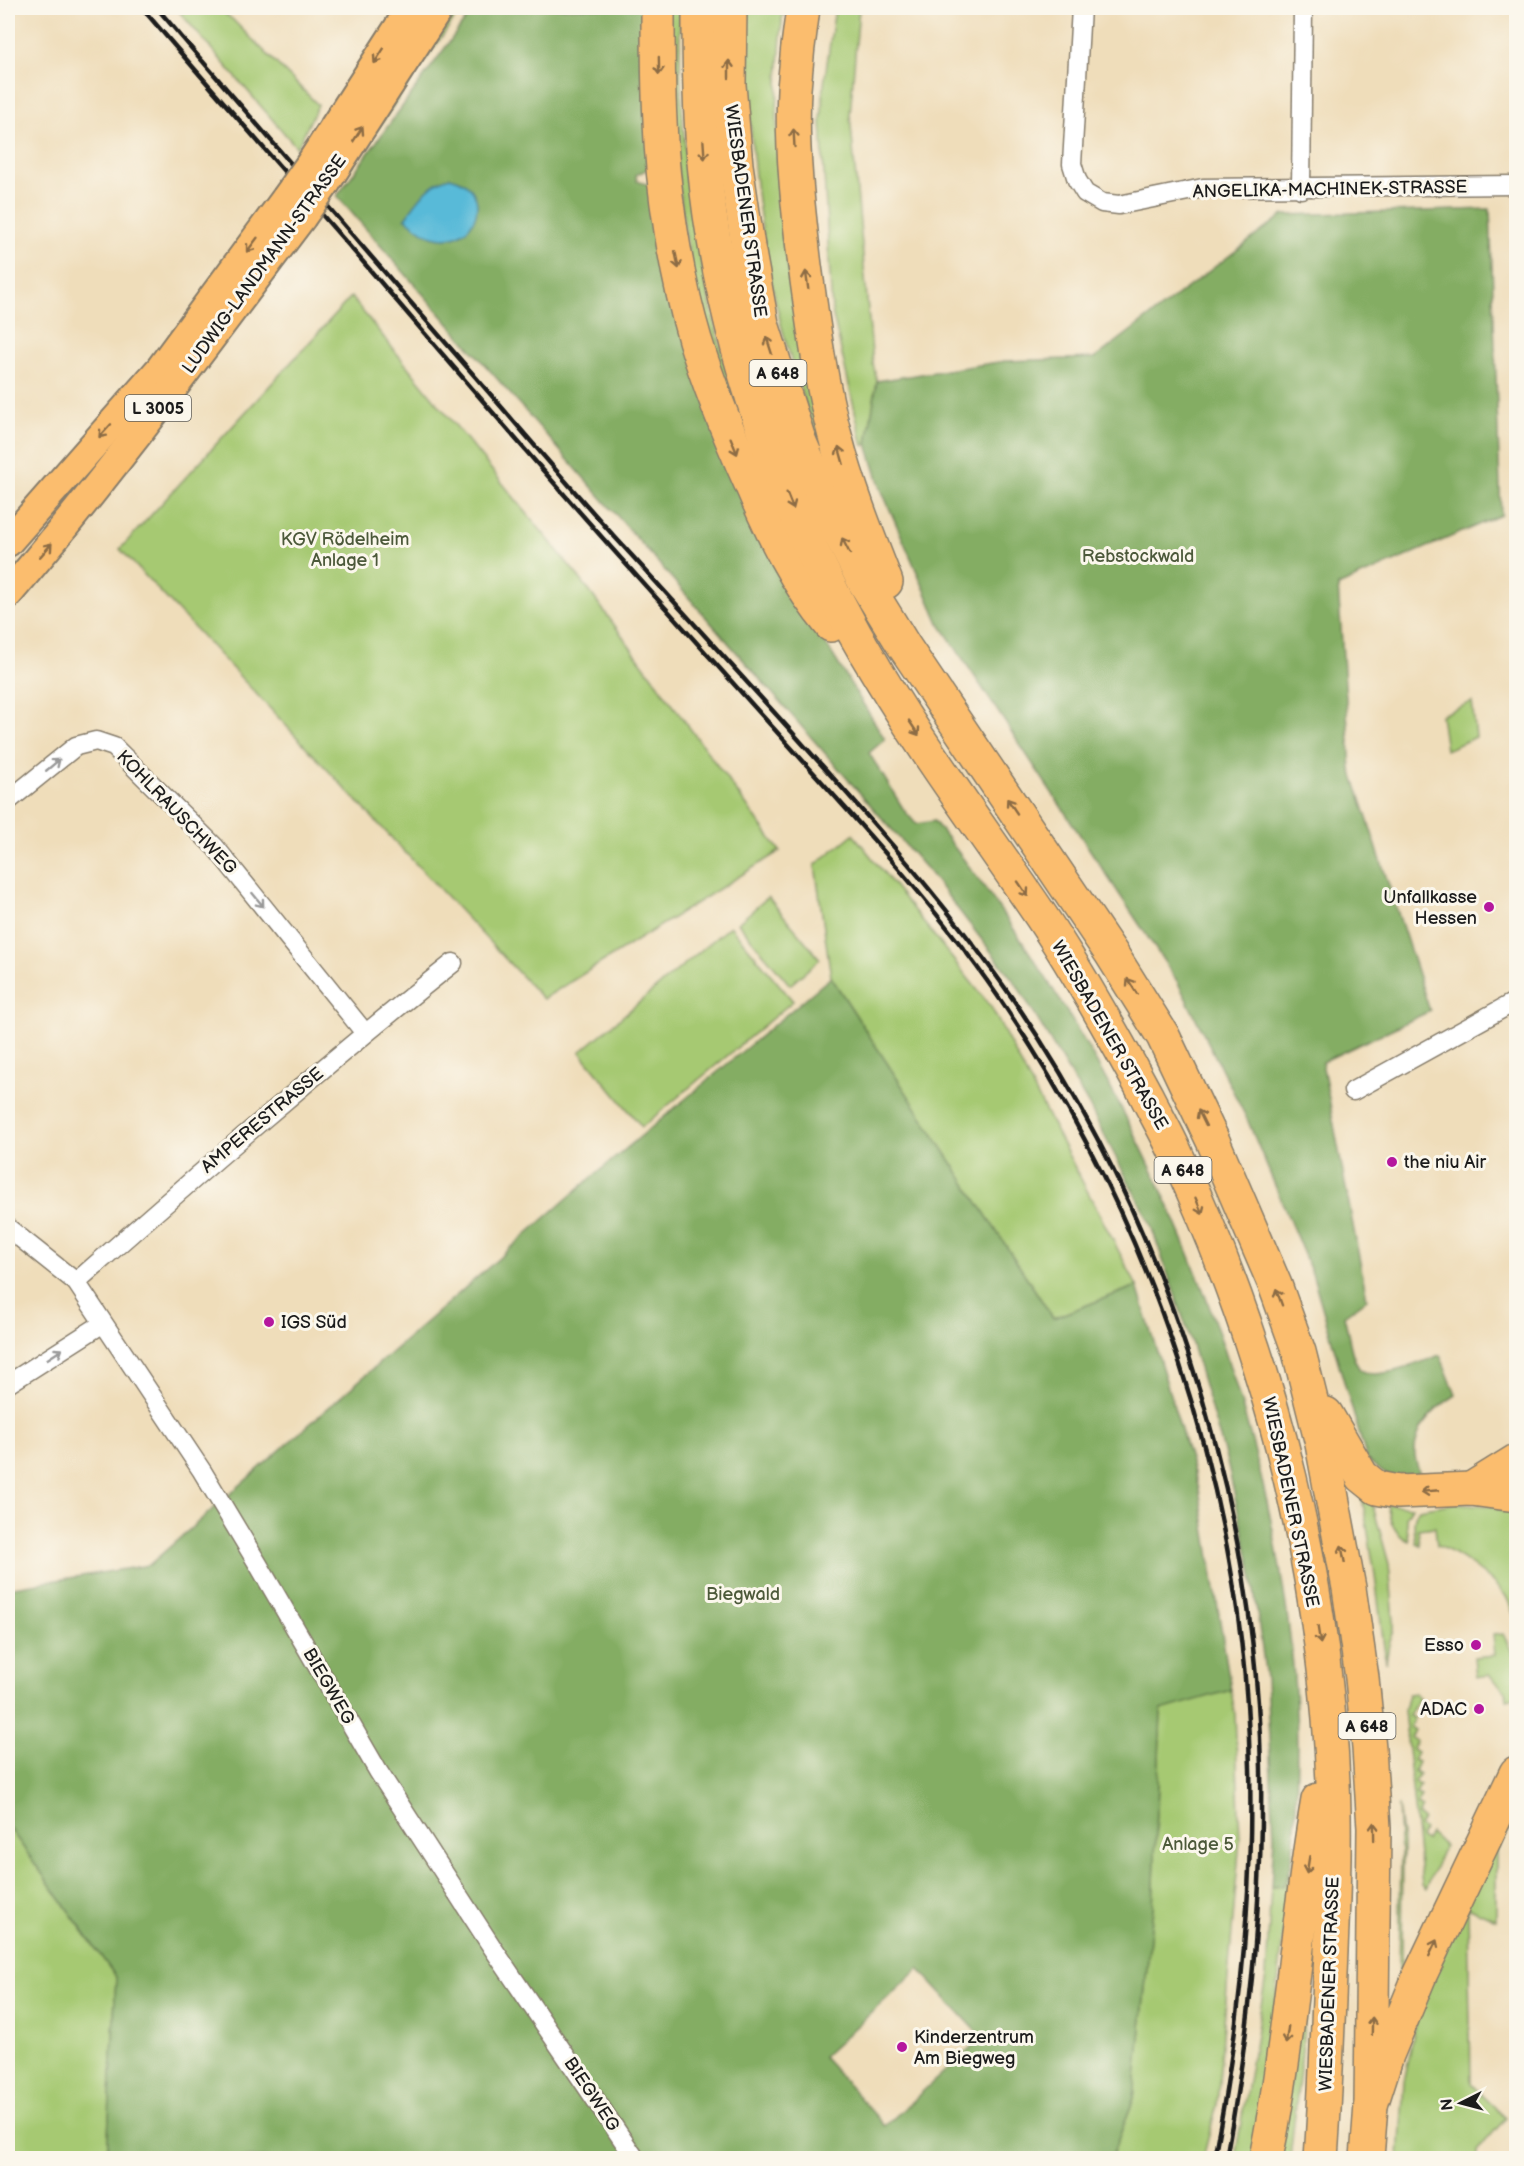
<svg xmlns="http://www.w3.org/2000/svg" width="1524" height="2166" font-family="'Balsamiq Sans',sans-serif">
<rect width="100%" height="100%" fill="#fbf7ec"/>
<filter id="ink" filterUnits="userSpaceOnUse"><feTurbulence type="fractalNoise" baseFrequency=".0167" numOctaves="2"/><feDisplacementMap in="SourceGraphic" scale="12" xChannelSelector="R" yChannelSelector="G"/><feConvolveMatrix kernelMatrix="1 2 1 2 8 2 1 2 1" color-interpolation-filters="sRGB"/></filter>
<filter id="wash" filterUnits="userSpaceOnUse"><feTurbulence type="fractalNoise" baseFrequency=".008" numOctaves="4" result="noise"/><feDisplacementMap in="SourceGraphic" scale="24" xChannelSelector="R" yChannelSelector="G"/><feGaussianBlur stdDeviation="1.35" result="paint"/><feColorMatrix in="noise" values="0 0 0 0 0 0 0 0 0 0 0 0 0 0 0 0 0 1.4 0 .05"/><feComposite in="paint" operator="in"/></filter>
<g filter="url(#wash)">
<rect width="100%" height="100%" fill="#efddba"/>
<g fill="#a6c972" stroke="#617247" stroke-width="1.5">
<polygon points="176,8 217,8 232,19 318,105 297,148"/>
<polygon points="449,8 462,8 348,171"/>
<path d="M668 8H680C676 165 705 312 754 461L700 314 684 226 672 121Z"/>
<path d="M746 8H783C779 61 775 113 778 167 782 267 805 365 826 463 810 417 793 372 781 324 755 219 747 115 746 8Z"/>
<polygon points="835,8 859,8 850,115 873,364 877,381 867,444 863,446 832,311 821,122 824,84"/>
<polygon points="351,297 582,581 780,851 543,999 120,549"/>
<polygon points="1472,702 1476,737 1446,750 1441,715"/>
<polygon points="853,834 991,1007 1137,1286 1053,1318 831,977 815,865"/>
<polygon points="768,897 820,959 790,985 738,923"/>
<polygon points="730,926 793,1001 642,1127 580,1052"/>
<polygon points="1358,1486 1371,1499 1389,1564 1394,1620 1394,1631 1389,1644 1386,1663 1374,1568 1362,1498"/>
<path d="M1456 1503 1491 1506 1504 1511 1507 1508 1516 1515V1621C1513 1613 1510 1603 1505 1595 1493 1580 1456 1551 1437 1546L1435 1527 1418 1529 1420 1545 1416 1543C1415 1532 1411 1519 1419 1509Z"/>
<path d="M1387 1504 1412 1507 1406 1517 1409 1541C1393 1534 1390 1520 1387 1504Z"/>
<polygon points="1503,1634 1516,1660 1516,1697 1507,1699 1506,1691 1489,1675 1476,1677 1474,1657 1495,1655 1493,1635"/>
<polygon points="1231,1690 1235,1714 1240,1839 1217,2104 1203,2158 1111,2158 1134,2098 1153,1908 1161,1709"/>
<polygon points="1415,1693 1419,1698 1409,1716 1414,1718 1410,1727 1415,1730 1411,1738 1416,1741 1412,1749 1417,1752 1413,1760 1418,1762 1414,1771 1419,1774 1415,1782 1420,1785 1416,1794 1421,1796 1417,1805 1422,1808 1418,1816 1423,1819 1419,1827 1424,1830 1420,1838 1426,1841 1430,1833 1444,1846 1426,1889 1422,1885 1404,1710 1408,1694"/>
<polygon points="1516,1793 1516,1815 1496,1853 1496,1920 1468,1907 1471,2084 1506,2118 1477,2151 1477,2158 1399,2158 1404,2082 1419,2008"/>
<polygon points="1398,1805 1403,1843 1402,1972 1399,1970 1401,1855"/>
<polygon points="8,1826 116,1977 107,2158 8,2158"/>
<polygon points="1290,1872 1259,2158 1235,2158 1266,1976 1271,1887 1283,1886"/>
<polygon points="1310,1946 1302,2052 1290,2158 1278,2158"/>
</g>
<g fill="#84ad64" stroke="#506440" stroke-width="1.5" fill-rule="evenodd">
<path d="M474 8H644L652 164 646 170 636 175 637 181 653 186 813 623 885 739 869 753 904 810 916 824 934 821C1093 1021 1211 1253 1267 1502 1285 1584 1297 1665 1297 1749 1296 1784 1299 1856 1283 1886L1271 1887 1274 1837 1266 1679 1251 1568 1227 1462 1189 1335 1150 1223 1088 1104 1017 985 929 872 337 196Z"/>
<path d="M1490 209 1501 515 1338 586 1351 769 1430 1011 1322 1062 1367 1299 1344 1316C1348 1329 1351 1359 1360 1369 1375 1384 1423 1361 1440 1355L1456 1395C1435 1408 1413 1428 1415 1456 1416 1463 1419 1471 1421 1479L1393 1480 1367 1460 1313 1276 1247 1119 1177 981 939 623 881 489 867 444 877 381 1005 361 1095 358 1283 215Z"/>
<path d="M831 977 1053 1318 1137 1286 1199 1489 1231 1690 1161 1710 1153 1908 1134 2098 1111 2158H107L116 1977 8 1826V1588L149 1565 579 1188ZM919 1969 982 2037 885 2126 823 2057Z"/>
</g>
<path fill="#59bad8" stroke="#3a6b7a" stroke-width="1.5" d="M450 177C498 188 476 250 432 236 422 233 413 224 405 218 418 201 429 182 450 177Z"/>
</g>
<g filter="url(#ink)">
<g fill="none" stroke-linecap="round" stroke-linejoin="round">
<g stroke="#867c6b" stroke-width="21">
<g id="minor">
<polyline points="1081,8 1072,164 1077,180 1085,193 1102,203 1119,205 1203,188 1516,185"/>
<polyline points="1301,189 1303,8"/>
<polyline points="8,801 76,746 96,741 114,747 215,847 365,1033"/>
<polyline points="1353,1091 1516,1001"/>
<polyline points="8,1228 76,1282 202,1471 258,1564 378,1771 492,1947 635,2158"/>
<path d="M76 1282C200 1173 324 1065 453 963"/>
<polyline points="8,1384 102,1324"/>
</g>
</g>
<g stroke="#867c6b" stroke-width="32">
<g id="primary">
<polyline points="310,164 411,8"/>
<polyline points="326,183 439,8"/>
<polyline points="8,542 160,369 286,198"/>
<path d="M8 594C112 473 206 344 302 217"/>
</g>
</g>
<g stroke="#867c6b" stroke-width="36">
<g id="motorway">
<path d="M658 8C658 45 658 83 660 121 662 189 676 275 695 340 710 389 730 437 751 484 772 533 796 584 831 625"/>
<path d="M699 8C699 76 700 146 710 215 734 378 794 536 880 677 929 759 987 836 1041 916 1079 973 1113 1034 1146 1095 1156 1115 1168 1135 1177 1156 1273 1362 1329 1586 1334 1813 1335 1859 1333 1905 1331 1951 1328 2020 1326 2089 1321 2158"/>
<polyline points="730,8 729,85 736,165 748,247 762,324 799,440 836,526 864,581 904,646 1111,953 1163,1036 1213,1141 1275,1285 1299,1352 1322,1444 1349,1588 1362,1678 1369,1748 1374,1828 1371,2105"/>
<path d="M803 8C799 35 796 62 794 89 791 148 798 208 805 266 813 323 820 380 835 436 848 486 867 534 886 582"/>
<polyline points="1326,1414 1362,1476 1377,1488 1398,1492 1471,1489 1516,1495"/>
<polyline points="1471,1489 1516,1461"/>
<path d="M1266 2158C1290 2040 1297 1919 1318 1800"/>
<polyline points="1367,2158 1371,2105 1387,2055 1420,1975 1516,1773"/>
</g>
</g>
<use href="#minor" stroke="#fff" stroke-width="18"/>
<use href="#primary" stroke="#fbbd6e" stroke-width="28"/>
<use href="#motorway" stroke="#fbbd6e" stroke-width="33"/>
<g stroke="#1c1c1c" stroke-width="4.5">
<path d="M142 8C213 91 286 173 358 256 447 359 534 462 625 563 684 629 743 695 803 761 871 836 939 911 997 995 1152 1219 1244 1495 1250 1768 1253 1899 1239 2030 1214 2158"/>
<path d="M157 8C250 117 344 225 438 334 497 401 554 469 613 535 673 600 732 666 792 732 865 813 939 895 1003 985 1162 1208 1255 1494 1261 1768 1263 1899 1250 2030 1226 2158"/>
</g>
<g stroke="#867c6b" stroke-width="32" stroke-linecap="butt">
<g id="primary-bridge">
<polyline points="286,198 310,164"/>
<polyline points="302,217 326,183"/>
</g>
</g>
<use href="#primary-bridge" stroke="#fbbd6e" stroke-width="28"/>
</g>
<defs><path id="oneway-shaft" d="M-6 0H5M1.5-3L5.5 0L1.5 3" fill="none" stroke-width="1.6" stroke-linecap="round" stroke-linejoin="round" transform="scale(1.5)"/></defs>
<g stroke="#8c6c45">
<use href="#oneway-shaft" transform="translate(379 56) rotate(123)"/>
<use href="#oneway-shaft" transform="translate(659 66) rotate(89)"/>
<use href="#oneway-shaft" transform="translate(729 69) rotate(-90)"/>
<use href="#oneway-shaft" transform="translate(358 134) rotate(-57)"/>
<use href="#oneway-shaft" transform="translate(794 138) rotate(-93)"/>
<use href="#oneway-shaft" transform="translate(704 150) rotate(86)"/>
<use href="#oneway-shaft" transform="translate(252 245) rotate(127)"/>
<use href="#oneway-shaft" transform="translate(677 260) rotate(78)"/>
<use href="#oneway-shaft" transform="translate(807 280) rotate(-98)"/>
<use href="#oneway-shaft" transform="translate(769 345) rotate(-108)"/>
<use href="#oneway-shaft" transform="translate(105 431) rotate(132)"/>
<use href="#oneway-shaft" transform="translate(734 446) rotate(68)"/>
<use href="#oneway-shaft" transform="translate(841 455) rotate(-106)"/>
<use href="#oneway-shaft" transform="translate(790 501) rotate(68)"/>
<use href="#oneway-shaft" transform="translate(846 546) rotate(-117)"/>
<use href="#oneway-shaft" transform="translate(46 550) rotate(-49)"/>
<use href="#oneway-shaft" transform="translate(914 728) rotate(56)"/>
<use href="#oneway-shaft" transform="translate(1012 806) rotate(-124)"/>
<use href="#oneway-shaft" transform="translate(1023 889) rotate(56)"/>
<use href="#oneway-shaft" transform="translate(1132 986) rotate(-122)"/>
<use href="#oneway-shaft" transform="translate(1202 1118) rotate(-116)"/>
<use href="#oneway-shaft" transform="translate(1199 1206) rotate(67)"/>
<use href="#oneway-shaft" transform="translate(1279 1297) rotate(-110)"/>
<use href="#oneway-shaft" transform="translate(1430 1491) rotate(175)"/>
<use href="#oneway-shaft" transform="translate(1343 1554) rotate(-101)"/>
<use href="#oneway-shaft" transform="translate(1319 1635) rotate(81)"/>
<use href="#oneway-shaft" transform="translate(1374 1831) rotate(-91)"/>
<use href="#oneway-shaft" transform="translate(1308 1865) rotate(99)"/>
<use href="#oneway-shaft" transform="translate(1433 1948) rotate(-65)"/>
<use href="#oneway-shaft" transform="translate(1372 2026) rotate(-89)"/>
<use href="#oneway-shaft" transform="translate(1287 2035) rotate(98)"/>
</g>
<g stroke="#999">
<use href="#oneway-shaft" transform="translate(53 765) rotate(-40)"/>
<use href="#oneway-shaft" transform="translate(258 900) rotate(51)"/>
<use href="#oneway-shaft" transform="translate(55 1354) rotate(-33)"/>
</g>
</g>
<g fill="#b5179e" stroke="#fbf7ec" stroke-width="2">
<circle cx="1489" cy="907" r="6"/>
<circle cx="1392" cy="1162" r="6"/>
<circle cx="269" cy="1322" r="6"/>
<circle cx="1476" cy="1645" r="6"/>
<circle cx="1479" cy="1709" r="6"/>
<circle cx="902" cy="2047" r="6"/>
</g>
<g text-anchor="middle" stroke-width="6" stroke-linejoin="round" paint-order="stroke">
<g fill="#fbf7ec" stroke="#5f5e5a" stroke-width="1.5">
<rect x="749.5" y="360" width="57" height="26" rx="4.5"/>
<rect x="125" y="395" width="66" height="26" rx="4.5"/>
<rect x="1154.5" y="1157" width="57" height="26" rx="4.5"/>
<rect x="1338.5" y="1713" width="57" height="26" rx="4.5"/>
</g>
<g font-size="16" font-weight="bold" fill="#1c1c1c">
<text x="778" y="379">A 648</text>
<text x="158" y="414">L 3005</text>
<text x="1183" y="1176">A 648</text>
<text x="1367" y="1732">A 648</text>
</g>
<g font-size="18" fill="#1c1c1c" stroke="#fbf7ec">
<text transform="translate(1330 189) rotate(-1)" y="6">ANGELIKA-MACHINEK-STRASSE</text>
<text transform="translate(746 211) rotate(82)" y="6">WIESBADENER STRASSE</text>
<text transform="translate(264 264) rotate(-54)" y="6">LUDWIG-LANDMANN-STRASSE</text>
<text transform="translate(177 812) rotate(46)" y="6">KOHLRAUSCHWEG</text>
<text transform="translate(1110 1035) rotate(60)" y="6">WIESBADENER STRASSE</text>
<text transform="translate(262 1120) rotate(-40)" y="6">AMPERESTRASSE</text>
<text transform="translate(1291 1502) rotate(78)" y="6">WIESBADENER STRASSE</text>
<text transform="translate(329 1686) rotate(60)" y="6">BIEGWEG</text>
<text transform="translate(1329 1984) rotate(-88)" y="6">WIESBADENER STRASSE</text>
<text transform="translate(592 2094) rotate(56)" y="6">BIEGWEG</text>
</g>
<g font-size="18" fill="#4c593a" stroke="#fbf7ec">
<text x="345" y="545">KGV Rödelheim<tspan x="345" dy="21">Anlage 1</tspan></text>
<text x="1138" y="562">Rebstockwald</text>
<text x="743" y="1600">Biegwald</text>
<text x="1198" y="1850">Anlage 5</text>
</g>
<g font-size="18" fill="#1c1c1c" stroke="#fbf7ec" text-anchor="end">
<text x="1477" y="903">Unfallkasse<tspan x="1477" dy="21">Hessen</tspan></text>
<text x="1404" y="1168" text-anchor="start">the niu Air</text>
<text x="281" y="1328" text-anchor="start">IGS Süd</text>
<text x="1464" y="1651">Esso</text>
<text x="1467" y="1715">ADAC</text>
<text x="914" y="2043" text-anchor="start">Kinderzentrum<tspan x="914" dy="21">Am Biegweg</tspan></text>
</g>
</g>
<rect width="1524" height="2166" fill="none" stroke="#fbf7ec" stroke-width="30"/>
<g transform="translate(1461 2103) rotate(264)" stroke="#fbf7ec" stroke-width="4.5" paint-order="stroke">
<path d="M0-4.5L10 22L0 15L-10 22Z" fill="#1c1c1c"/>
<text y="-9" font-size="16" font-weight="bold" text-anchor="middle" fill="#1c1c1c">N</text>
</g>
</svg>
